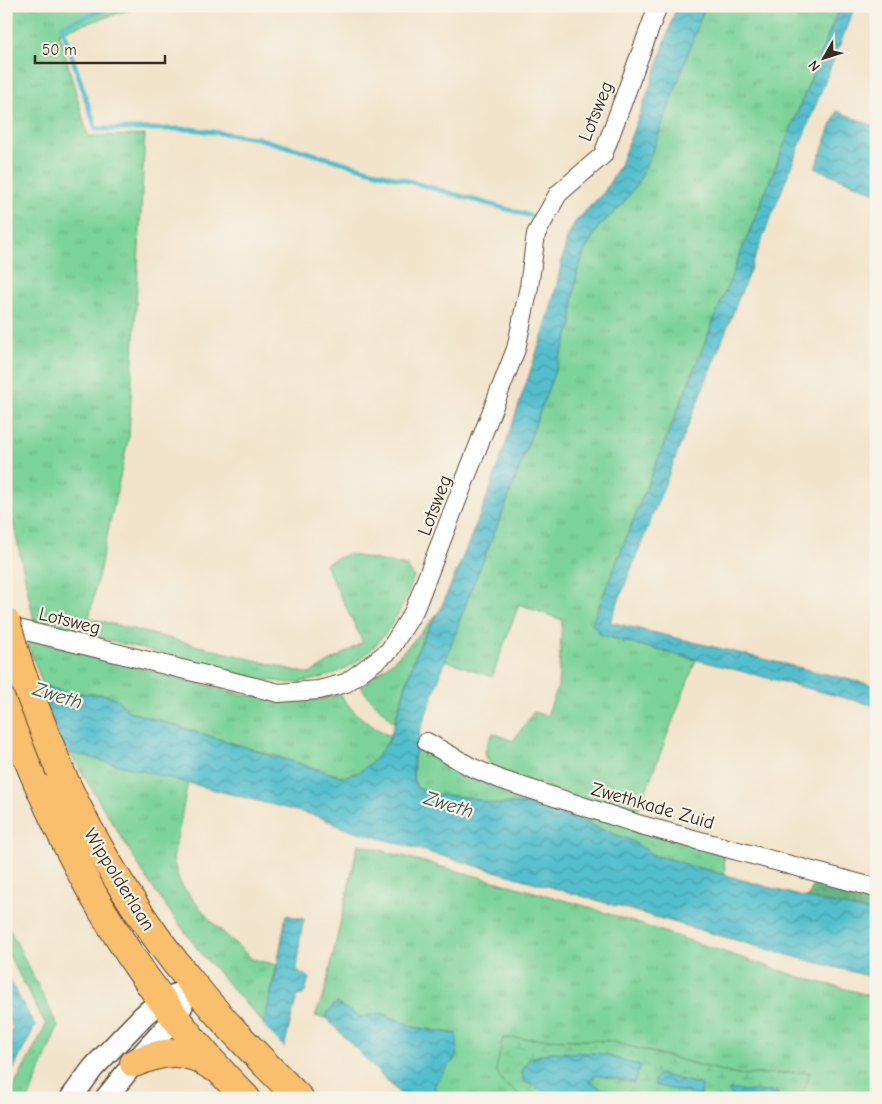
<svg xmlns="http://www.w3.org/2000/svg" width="882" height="1104" font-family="'Comic Neue',sans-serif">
<defs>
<pattern id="grass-tufts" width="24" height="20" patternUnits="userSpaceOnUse" patternTransform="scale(1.25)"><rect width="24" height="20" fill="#7bd399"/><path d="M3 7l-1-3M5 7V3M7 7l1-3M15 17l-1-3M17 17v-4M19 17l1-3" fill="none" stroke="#6bb583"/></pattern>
<pattern id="forest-crowns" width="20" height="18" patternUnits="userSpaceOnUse" patternTransform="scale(1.25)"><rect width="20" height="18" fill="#64b581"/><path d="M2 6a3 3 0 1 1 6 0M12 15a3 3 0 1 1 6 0" fill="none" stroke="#549369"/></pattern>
<pattern id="wetland-marsh" width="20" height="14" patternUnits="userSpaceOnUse" patternTransform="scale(1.25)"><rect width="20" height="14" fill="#7bd399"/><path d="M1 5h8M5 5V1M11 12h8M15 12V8" fill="none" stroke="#6bb583"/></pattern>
<pattern id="water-waves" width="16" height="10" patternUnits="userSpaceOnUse" patternTransform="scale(1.25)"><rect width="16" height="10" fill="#53bfcd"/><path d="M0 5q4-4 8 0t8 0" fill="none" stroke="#469ba6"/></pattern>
</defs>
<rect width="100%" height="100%" fill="#f7f3e8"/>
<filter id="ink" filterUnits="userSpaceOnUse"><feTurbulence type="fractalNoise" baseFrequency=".02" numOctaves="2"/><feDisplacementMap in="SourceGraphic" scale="10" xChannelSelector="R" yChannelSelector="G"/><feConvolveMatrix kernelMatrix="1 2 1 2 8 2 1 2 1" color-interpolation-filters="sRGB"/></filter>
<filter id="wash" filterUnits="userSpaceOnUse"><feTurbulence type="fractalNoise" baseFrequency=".0096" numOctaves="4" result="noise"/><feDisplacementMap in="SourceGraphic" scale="20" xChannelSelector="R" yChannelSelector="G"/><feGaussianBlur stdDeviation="1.12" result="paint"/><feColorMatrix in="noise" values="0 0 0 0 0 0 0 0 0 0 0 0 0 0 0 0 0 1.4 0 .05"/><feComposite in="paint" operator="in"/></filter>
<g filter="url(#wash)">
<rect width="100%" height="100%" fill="#f2e4cb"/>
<g fill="url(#grass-tufts)" stroke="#5b7e5c">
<path d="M6 6H142L59 32 88 136 145 135 129 436 89 618 309 674 363 642 325 564 347 554 407 566 414 577C398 626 366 670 312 680 306 681 299 683 293 683 284 683 275 681 266 680L34 621 6 488Z"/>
<path d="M705 6H840L592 623 601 635 696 660 639 809 629 817 493 767C480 754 486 747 493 733L513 741 534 712 547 716 558 686 562 620 519 604 492 677 445 660 472 587 505 507 572 324 573 300 577 273 584 252 599 226 621 206 639 181 655 145Z"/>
<path d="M440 610 423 638 415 656 394 723 366 694 360 685C394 665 415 640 440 610Z"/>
<path d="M25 637 245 695 288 700 321 699 340 694C352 713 370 726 390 736 386 749 371 766 359 772 354 774 348 775 343 777L128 711 117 699 103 694 67 693 43 685Z"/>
<polygon points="415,748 447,762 724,855 725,875 654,855 628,839 533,804 495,804 466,797 439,795 417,788 413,778"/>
<polygon points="69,752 188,782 173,860 180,883 208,918 252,959 277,965 264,1024 199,951 152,887"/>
<polygon points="358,844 582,905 800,977 876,997 876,1098 801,1098 809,1072 737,1075 609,1041 503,1038 504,1084 526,1098 447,1098 434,1088 437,1079 454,1060 456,1034 414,1027 383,1013 360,1017 336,1003 328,1012 326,1018 315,1016 325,991"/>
<polygon points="6,922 58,1026 29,1098 8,1098 46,1025 6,950"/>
</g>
<polygon fill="url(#forest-crowns)" stroke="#507050" points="816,880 876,895 876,914 862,910 807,898"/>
<polygon fill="url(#wetland-marsh)" stroke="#5b7e5c" points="503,1038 609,1041 737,1075 810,1072 801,1098 779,1098 777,1092 729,1091 732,1098 625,1098 600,1088 589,1081 596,1075 634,1083 640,1066 522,1071 523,1081 558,1098 526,1098 504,1084 496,1070"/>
<g fill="url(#water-waves)" stroke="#477476">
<polygon points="677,6 705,6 655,145 639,181 621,206 599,226 584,252 577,273 573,300 572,324 505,507 472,587 421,728 413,761 413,778 417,788 439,795 466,797 495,804 533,804 628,839 654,855 807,898 862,910 876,914 876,978 784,954 341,827 320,817 6,736 6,675 67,693 102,694 117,699 128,711 343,777 359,772 374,760 389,741 415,656 423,638 440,610 462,559 489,492 544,331 555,292 567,238 575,222 604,192 619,167 650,87"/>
<polygon points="840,6 855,6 610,622 876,686 876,706 601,635 592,623"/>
<polygon points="837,111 876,127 876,193 815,168"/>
<polygon points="286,915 304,919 300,939 297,970 309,978 305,991 303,995 297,996 271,1098 244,1098 274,982"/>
<polygon points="6,973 35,1026 6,1084 6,1041 13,1028 6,1015"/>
<path d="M336 1003 360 1017 383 1013 414 1027 456 1034C463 1063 442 1066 434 1088L447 1098H405L399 1093 326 1018 328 1012Z"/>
<polygon points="550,1052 599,1053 641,1066 634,1083 596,1075 589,1081 600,1088 625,1098 558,1098 523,1081 522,1071 529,1059"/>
<polygon points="659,1074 702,1085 701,1096 654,1085 655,1079"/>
<polygon points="729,1090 777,1092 779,1097 732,1098"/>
</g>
<polygon fill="#f2e4cb" points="261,1023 286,1050 274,1098 242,1098"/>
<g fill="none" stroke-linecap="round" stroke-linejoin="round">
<polyline stroke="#53bfcd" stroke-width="5" points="113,6 62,26 96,129 191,129 257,138 531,216"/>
</g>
</g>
<g filter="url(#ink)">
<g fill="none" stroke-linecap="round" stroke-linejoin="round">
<g stroke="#564638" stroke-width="20">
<g id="minor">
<polyline points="6,626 279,693 319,690 346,683 389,651 414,611 516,349 529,287 536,234 558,194 603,155 658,6"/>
<polyline points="427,742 471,767 502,780 641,825 876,888"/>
</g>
</g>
<g stroke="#564638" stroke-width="24">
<g id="tertiary">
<polyline points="71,1098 93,1068 143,1016 160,1001 195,987"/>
<polyline points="106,1098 134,1063 175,1018 182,1006"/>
</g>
</g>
<g stroke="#564638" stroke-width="30">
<g id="primary">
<path d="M6 704C62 854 133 984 246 1098"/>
<path d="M60 771C95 848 140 921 195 987 227 1026 263 1062 299 1098"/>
<path d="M134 1063C164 1051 185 1047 213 1067"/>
</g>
</g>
<use href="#minor" stroke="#fff" stroke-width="18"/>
<use href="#tertiary" stroke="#fff" stroke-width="21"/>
<use href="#primary" stroke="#f9bf6d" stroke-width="28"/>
<g stroke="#564638" stroke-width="30" stroke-linecap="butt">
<polyline id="primary-bridge" points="6,622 20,669 60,771"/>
</g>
<use href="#primary-bridge" stroke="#f9bf6d" stroke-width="28"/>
</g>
</g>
<g text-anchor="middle" stroke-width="4.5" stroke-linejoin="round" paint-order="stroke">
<g font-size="19" fill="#3b2a1e" stroke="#f7f3e8">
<text transform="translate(595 111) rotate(-68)" y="7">Lotsweg</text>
<text transform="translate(434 505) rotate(-69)" y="7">Lotsweg</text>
<text transform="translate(70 620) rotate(14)" y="7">Lotsweg</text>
<text transform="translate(653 805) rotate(16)" y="7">Zwethkade Zuid</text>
<text transform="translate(120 879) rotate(58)" y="7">Wippolderlaan</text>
</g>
<g font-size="20" font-style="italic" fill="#425753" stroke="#f7f3e8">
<text transform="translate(58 695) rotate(17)" y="7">Zweth</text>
<text transform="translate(449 804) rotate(17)" y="7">Zweth</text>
</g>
</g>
<rect width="882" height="1104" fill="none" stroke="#f7f3e8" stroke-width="25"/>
<g transform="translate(824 58) rotate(231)" stroke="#f7f3e8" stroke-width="4" paint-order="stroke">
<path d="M0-4L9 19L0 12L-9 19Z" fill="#3b2a1e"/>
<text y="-8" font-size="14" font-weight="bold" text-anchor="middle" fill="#3b2a1e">N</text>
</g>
<path d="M35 55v8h130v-8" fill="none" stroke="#3b2a1e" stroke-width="2.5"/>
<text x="42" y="55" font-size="15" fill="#3b2a1e" stroke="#f7f3e8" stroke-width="4" paint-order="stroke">50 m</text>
</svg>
